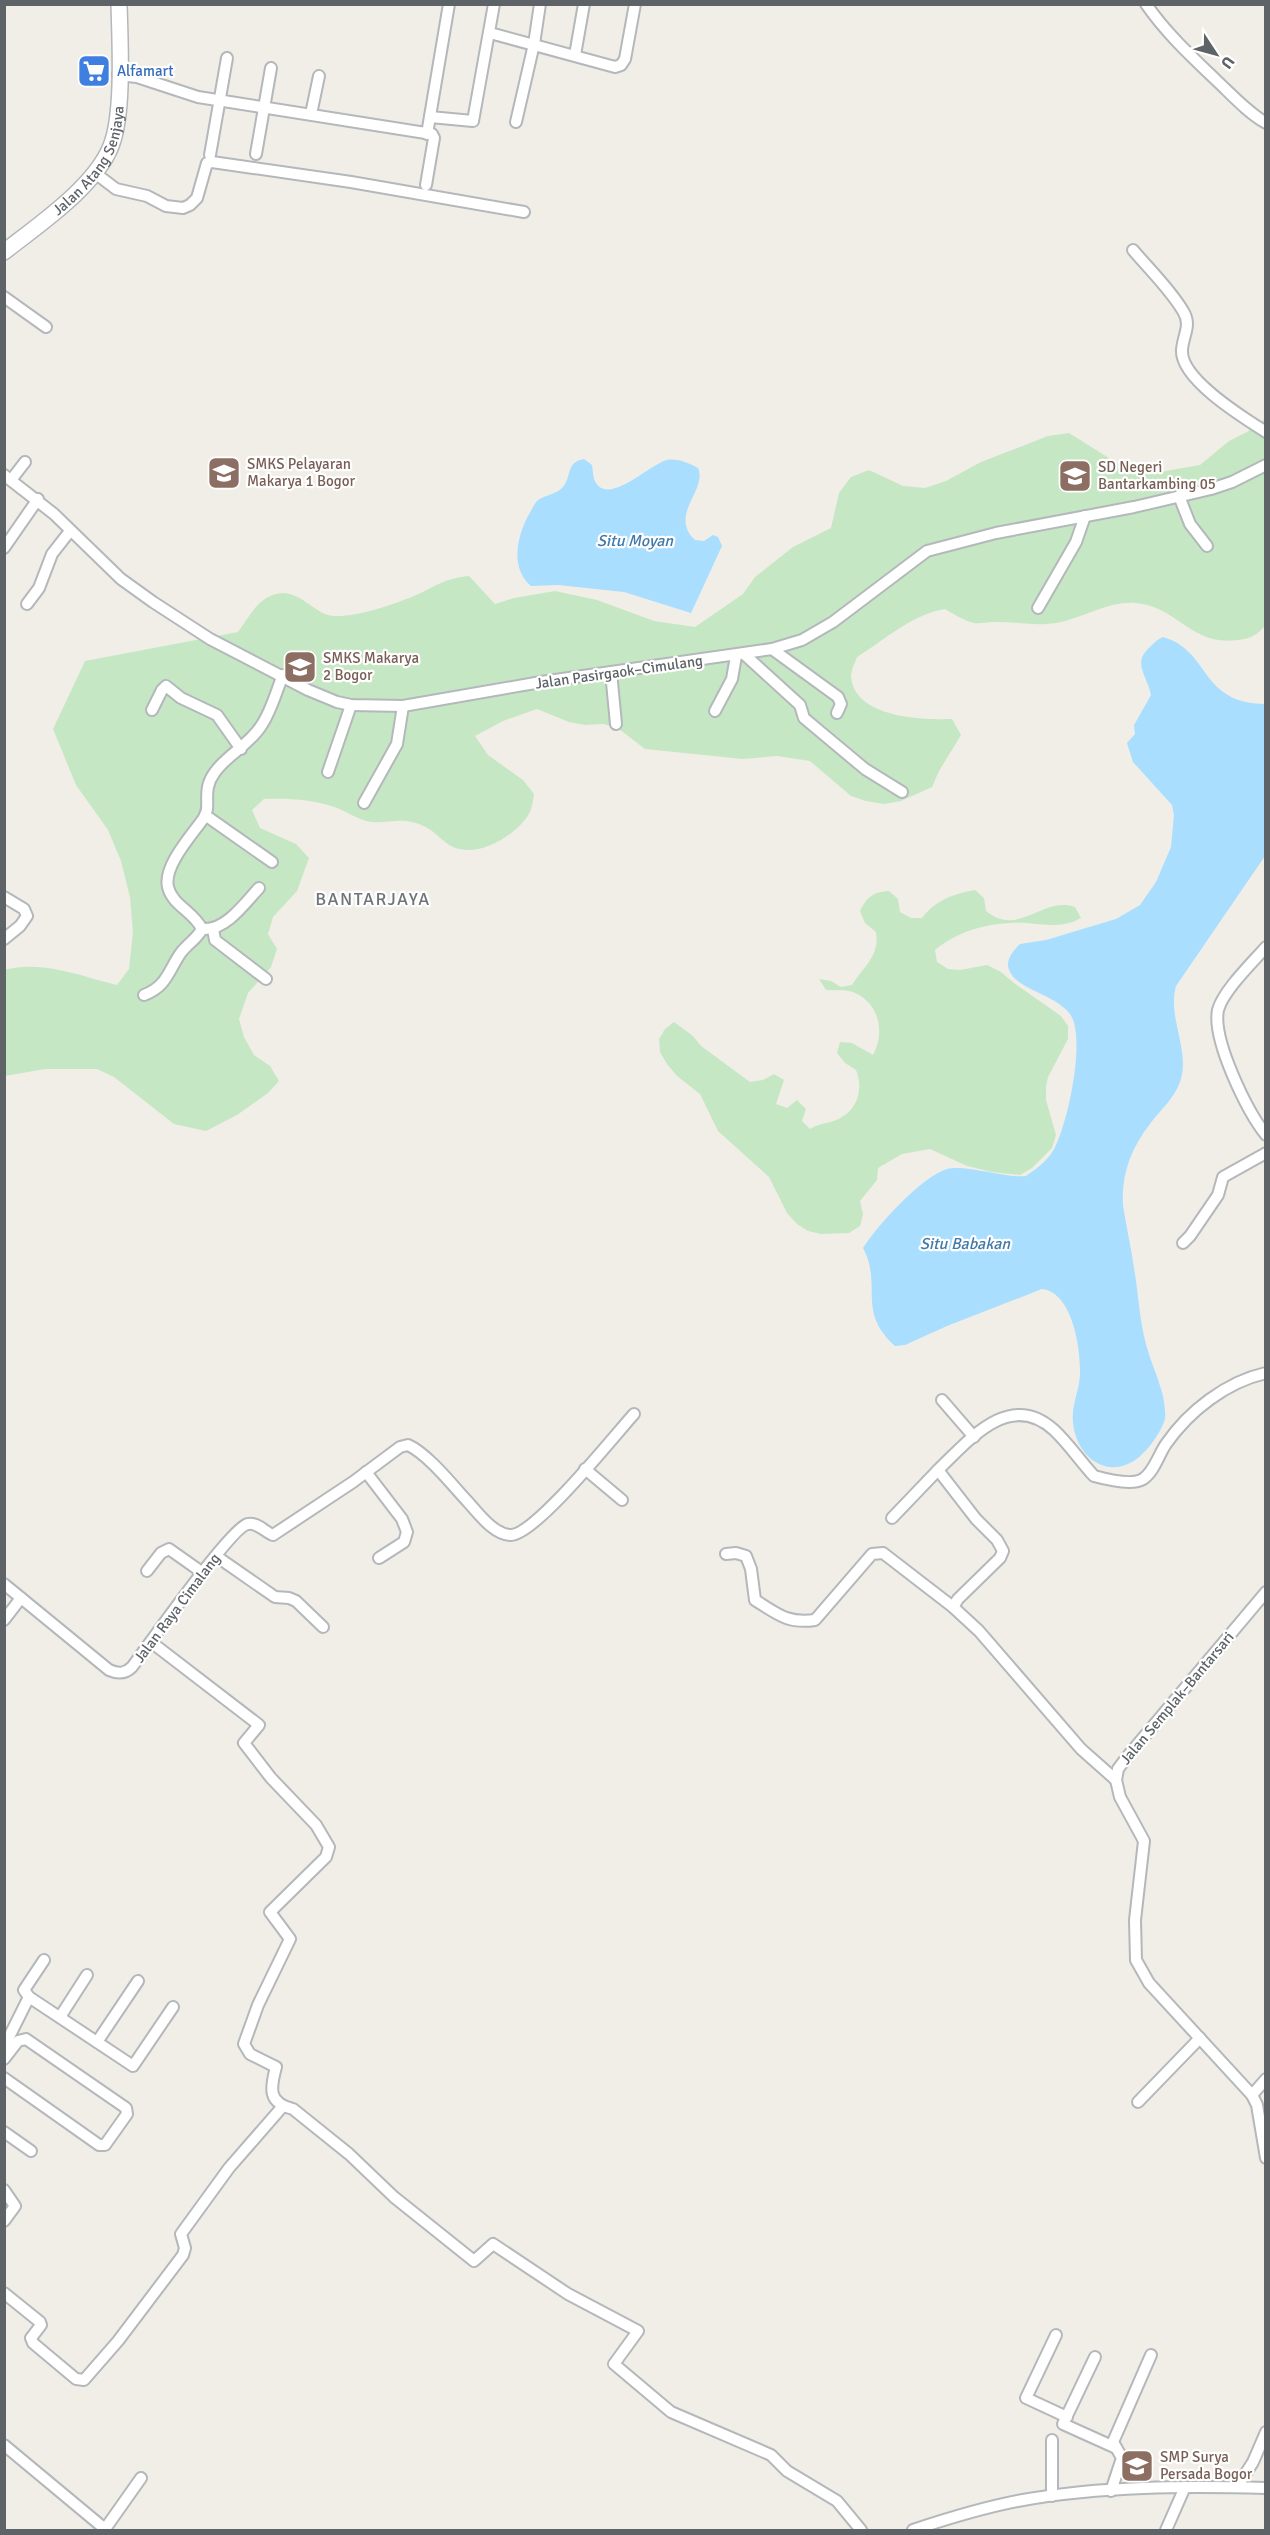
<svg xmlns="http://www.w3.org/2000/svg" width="1270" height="2535" font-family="Signika,sans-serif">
<rect width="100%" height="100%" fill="#f0eee7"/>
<g fill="#c6e7c4">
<path d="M1265 419 1266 624C1262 631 1252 638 1244 639 1191 650 1178 605 1135 603 1111 601 1088 615 1065 621 1041 628 1016 621 992 622 986 622 980 624 974 623 963 620 955 615 945 609 911 615 886 639 857 657 855 663 851 670 851 676 854 718 922 720 952 719L961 735 939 771 932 787 901 801 884 804 866 801 851 796 810 761 777 756 743 759 645 749 619 729 604 724 585 725 569 722 537 709 503 721 475 736 488 755 523 780 534 794C533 800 532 807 530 812 518 835 476 860 451 846 435 836 433 827 412 822 397 818 381 825 366 821 356 818 347 812 337 808 314 799 287 798 264 799L252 810 260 828 296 844 309 858 297 891 273 917 268 934 277 949 271 967 248 993 239 1019 244 1037 254 1055 270 1066 279 1081 268 1093 237 1115 206 1131 174 1124 114 1077 97 1069H45L5 1076 4 970C43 960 79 976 117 985L129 969 133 933 130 897 121 861 108 830 76 785 53 729 85 661 238 632C249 617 257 599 276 594 298 587 316 616 334 616 357 617 392 605 414 596 437 586 442 579 469 576L495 604 514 598 555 591 597 600 654 621 695 627 743 594 755 577 793 547 831 528 839 493 851 477 869 470 903 486 925 488 946 481 981 462 1048 436 1069 433 1120 465 1160 472 1200 465 1229 441 1247 432Z"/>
<path d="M975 890 984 898 986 911C1019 938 1042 896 1075 907L1081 918C1063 928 1047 925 1027 923 995 921 960 929 935 950L937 962 948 969 960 970 987 965 1001 972 1014 983 1061 1016 1068 1026V1039L1048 1077 1046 1087V1100L1056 1135 1052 1148 1032 1168 1020 1175 992 1172 967 1166 930 1149 902 1154 878 1168 877 1180 860 1201 863 1214 860 1226 849 1233 821 1234 808 1231 797 1224 787 1213 769 1177 718 1131 700 1094 677 1076 667 1064 660 1052 659 1039 665 1029 674 1022 693 1036 701 1046 750 1082 763 1080 774 1074 784 1080 776 1104 787 1108 797 1100 806 1109 802 1121 810 1129C821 1122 832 1124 842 1117 859 1107 863 1087 856 1070L845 1063 837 1053 840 1042 852 1043 873 1055C885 1034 880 1004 855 993 848 989 835 991 826 990L819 979 831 981 841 987 852 985C864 966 880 956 876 932L865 923 860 911C867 897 873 892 889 891L898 899 900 912 911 918H922C936 900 953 894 975 890Z"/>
</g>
<g fill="#a9deff">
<path d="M584 459 592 465C593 471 593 479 596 483 610 505 650 464 667 460 677 458 689 463 698 468 708 490 668 515 695 540L704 541 713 535 718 537 722 546 691 613 624 592 558 585 531 586C510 568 517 537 528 516 531 511 534 504 538 500 546 495 557 494 563 487 572 476 566 462 584 459Z"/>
<path d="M1163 637C1211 651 1199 703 1265 704V856L1176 986C1167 1018 1191 1051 1180 1082 1174 1099 1160 1110 1150 1124 1131 1148 1121 1175 1123 1205 1126 1226 1131 1247 1134 1268 1138 1290 1139 1313 1144 1336 1148 1356 1158 1376 1163 1396 1164 1403 1166 1412 1165 1419 1161 1433 1145 1455 1132 1462 1102 1479 1075 1452 1073 1422 1071 1405 1080 1390 1080 1373 1081 1348 1072 1292 1042 1289L947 1326 905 1345 895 1346C856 1311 883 1285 863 1248 878 1225 921 1177 947 1169 966 1164 1003 1178 1026 1176 1036 1169 1046 1162 1053 1151 1067 1128 1087 1037 1070 1014 1056 995 1019 990 1010 972 1004 961 1013 951 1020 944L1046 940 1116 919 1140 905 1156 882 1171 847 1174 815 1172 805 1133 762 1127 743 1135 734 1134 725 1151 695C1147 674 1131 663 1151 646 1155 642 1158 639 1163 637Z"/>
</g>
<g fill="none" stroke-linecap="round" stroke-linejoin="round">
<g stroke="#b4b8bb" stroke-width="14">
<g id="street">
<path d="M1146 4C1166 33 1191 56 1216 80 1232 95 1247 112 1266 123"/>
<polyline points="490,33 615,67 621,65 625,59 635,4"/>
<polyline points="575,55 584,4"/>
<polyline points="118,75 137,77 198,97 432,134 434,138 426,185"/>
<polyline points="311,114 319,76"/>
<polyline points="430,117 473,121 494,4"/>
<polyline points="516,122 534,44 540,4"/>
<polyline points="427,134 449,4"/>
<polyline points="256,154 271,68"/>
<polyline points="210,155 227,58"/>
<polyline points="95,173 116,189 147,196 166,206 183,208 190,205 197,198 207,163 212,162 351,182 524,212"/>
<path d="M1133 250C1149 269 1170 289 1183 311 1192 325 1183 335 1182 350 1180 379 1244 418 1266 432"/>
<polyline points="4,297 46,327"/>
<polyline points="4,475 54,514 121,579 153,602 210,639 308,690 337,702 351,705 403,706 541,682 772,649 802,640 833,622 927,551 996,533 1134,507 1211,489 1232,482 1266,465"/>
<polyline points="11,480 25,462"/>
<polyline points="1179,496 1190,524 1207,546"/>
<polyline points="4,548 38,499"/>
<polyline points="27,604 39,588 52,554 70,531"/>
<polyline points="1038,608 1076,542 1085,516"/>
<polyline points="772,649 838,697 841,704 837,713"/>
<polyline points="744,654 800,705 804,718 865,769 902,792"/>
<polyline points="611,672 616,724"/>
<polyline points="152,710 162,690 166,686 181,698 217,715 241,749"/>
<polyline points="715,711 732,679 736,656"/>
<polyline points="328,772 351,705"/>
<polyline points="364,803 397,744 403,706"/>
<polyline points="205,815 272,862"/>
<polyline points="4,897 24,909 27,916 20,926 4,939"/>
<path d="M205 929C227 929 245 903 259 888"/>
<polyline points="213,929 215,940 266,979"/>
<path d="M1266 947C1252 963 1223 991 1218 1010 1212 1040 1247 1111 1266 1135"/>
<path d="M144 995C166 987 168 972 180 954 187 944 197 939 202 929 194 912 172 905 168 887 163 866 192 835 203 819 213 806 200 792 215 772 228 754 249 745 261 726 271 712 276 692 283 675"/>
<polyline points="1183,1243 1190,1236 1218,1195 1223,1177 1266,1153"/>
<polyline points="942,1400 974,1437"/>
<polyline points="585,1469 622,1500"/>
<polyline points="366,1472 402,1519 407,1532 404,1542 379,1558"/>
<polyline points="892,1518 938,1470"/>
<path d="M726 1554 736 1553 746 1556 751 1569 755 1600C777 1614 788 1624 815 1620L872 1554 883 1553 953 1607 979 1631 1081 1749 1116 1780"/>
<polyline points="216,1556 275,1597 289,1598 296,1601 323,1627"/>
<polyline points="147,1571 161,1553 169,1549 203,1573"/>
<path d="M4 1584 109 1670C118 1674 125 1674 132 1667 148 1646 232 1526 248 1524 257 1522 265 1532 273 1535L353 1482 400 1447 408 1445C428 1454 453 1486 468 1502 478 1513 494 1535 511 1535 536 1534 614 1436 634 1414"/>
<polyline points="1266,1592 1127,1757 1118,1769 1116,1780 1120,1797 1144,1841 1135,1920 1136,1960 1149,1983 1252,2095 1257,2105 1266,2158"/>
<path d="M953 1607 958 1599 1000 1558 1003 1551 997 1540 976 1519 938 1470C970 1439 1010 1390 1054 1430 1069 1444 1080 1461 1094 1476 1105 1479 1132 1486 1143 1479 1154 1472 1159 1454 1166 1444 1189 1411 1226 1382 1266 1373"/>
<polyline points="4,1620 21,1598"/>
<path d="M151 1642 259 1725 244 1743 271 1778 316 1825 329 1847 326 1857 270 1912 290 1939 258 2005 244 2044 250 2054 276 2067C270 2089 268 2103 293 2109L349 2154 394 2197 474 2261 493 2244 568 2294 638 2331 614 2364 671 2412 771 2455 787 2471 837 2501 861 2530"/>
<polyline points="29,1997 133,2066 173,2007"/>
<polyline points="60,2017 87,1975"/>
<polyline points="97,2042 138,1981"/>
<polyline points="4,2047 29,1997 24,1990 44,1960"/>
<polyline points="4,2059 18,2041 26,2039 126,2108 127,2114 105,2145 99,2145 4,2078"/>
<polyline points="1252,2095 1266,2079"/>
<polyline points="1138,2102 1200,2038"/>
<polyline points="4,2132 31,2151"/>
<polyline points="4,2190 15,2206 4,2221"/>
<polyline points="4,2293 40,2322 41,2325 31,2338 33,2343 76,2379 84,2380 118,2341 183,2255 185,2248 181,2234 229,2168 283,2106"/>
<polyline points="1056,2335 1026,2398 1067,2417"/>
<polyline points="1095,2357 1063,2424 1114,2447"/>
<polyline points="1052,2440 1052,2496"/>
<polyline points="4,2445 105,2529 141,2478"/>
<polyline points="1237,2487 1253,2462 1266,2432"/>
<polyline points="1111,2491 1122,2458 1113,2442 1151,2355"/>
<path d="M913 2530C949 2518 985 2507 1023 2500 1102 2486 1185 2486 1266 2488"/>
<polyline points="1166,2530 1185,2487"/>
</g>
</g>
<g stroke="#b3b7bb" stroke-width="18">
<g id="secondary">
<path id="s1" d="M4 252C38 225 95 187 111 146 124 114 120 41 119 4"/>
</g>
</g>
<use href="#street" stroke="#fff" stroke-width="10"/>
<use href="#secondary" stroke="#fff" stroke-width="15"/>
</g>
<defs>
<g id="supermarket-square" transform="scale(1.725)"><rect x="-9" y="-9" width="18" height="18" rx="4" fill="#3f7fe0" stroke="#fff"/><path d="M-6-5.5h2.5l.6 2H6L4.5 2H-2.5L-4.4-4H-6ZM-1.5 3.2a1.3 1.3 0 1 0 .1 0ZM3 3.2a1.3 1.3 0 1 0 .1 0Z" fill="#fff"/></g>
<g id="school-square" transform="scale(1.725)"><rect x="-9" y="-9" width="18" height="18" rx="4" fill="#8d6e63" stroke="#fff"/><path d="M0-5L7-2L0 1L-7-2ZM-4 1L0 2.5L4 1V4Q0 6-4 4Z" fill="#fff"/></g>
</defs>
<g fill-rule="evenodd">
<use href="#supermarket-square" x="94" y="71"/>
<use href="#school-square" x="224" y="473"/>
<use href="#school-square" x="1075" y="476"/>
<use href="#school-square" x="300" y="667"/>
<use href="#school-square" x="1137" y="2466"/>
</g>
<g text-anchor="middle" stroke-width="4.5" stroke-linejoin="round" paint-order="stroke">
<g font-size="15" fill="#366cbe" stroke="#fff" text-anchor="start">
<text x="117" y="76">Alfamart</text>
</g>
<g font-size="15" fill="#5e6367" stroke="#fff">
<text dy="5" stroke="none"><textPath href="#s1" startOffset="129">Jalan Atang Senjaya</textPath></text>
<text transform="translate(619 672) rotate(-8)" y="5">Jalan Pasirgaok–Cimulang</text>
<text transform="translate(177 1608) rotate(-53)" y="5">Jalan Raya Cimalang</text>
<text transform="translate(1177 1698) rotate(-50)" y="5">Jalan Semplak–Bantarsari</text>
</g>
<g font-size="15" fill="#785e54" stroke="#fff" text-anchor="start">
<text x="247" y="469">SMKS Pelayaran<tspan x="247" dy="17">Makarya 1 Bogor</tspan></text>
<text x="1098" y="472">SD Negeri<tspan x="1098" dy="17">Bantarkambing 05</tspan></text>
<text x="323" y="663">SMKS Makarya<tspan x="323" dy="17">2 Bogor</tspan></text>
<text x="1160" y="2462">SMP Surya<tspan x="1160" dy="17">Persada Bogor</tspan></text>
</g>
<g font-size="16" font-style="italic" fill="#417aa9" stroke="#fff">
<text x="635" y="546">Situ Moyan</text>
<text x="965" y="1249">Situ Babakan</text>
</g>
<g font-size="18" letter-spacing="1.5" fill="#6f7579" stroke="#fff">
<text x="373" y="905">BANTARJAYA</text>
</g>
</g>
<rect width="1270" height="2535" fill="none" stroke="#5e6367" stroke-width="12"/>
<g transform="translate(1216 54) rotate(126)" stroke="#ffffff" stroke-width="4.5" paint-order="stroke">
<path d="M0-4.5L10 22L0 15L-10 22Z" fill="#5e6367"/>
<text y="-9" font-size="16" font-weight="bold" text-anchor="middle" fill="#5e6367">U</text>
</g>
</svg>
